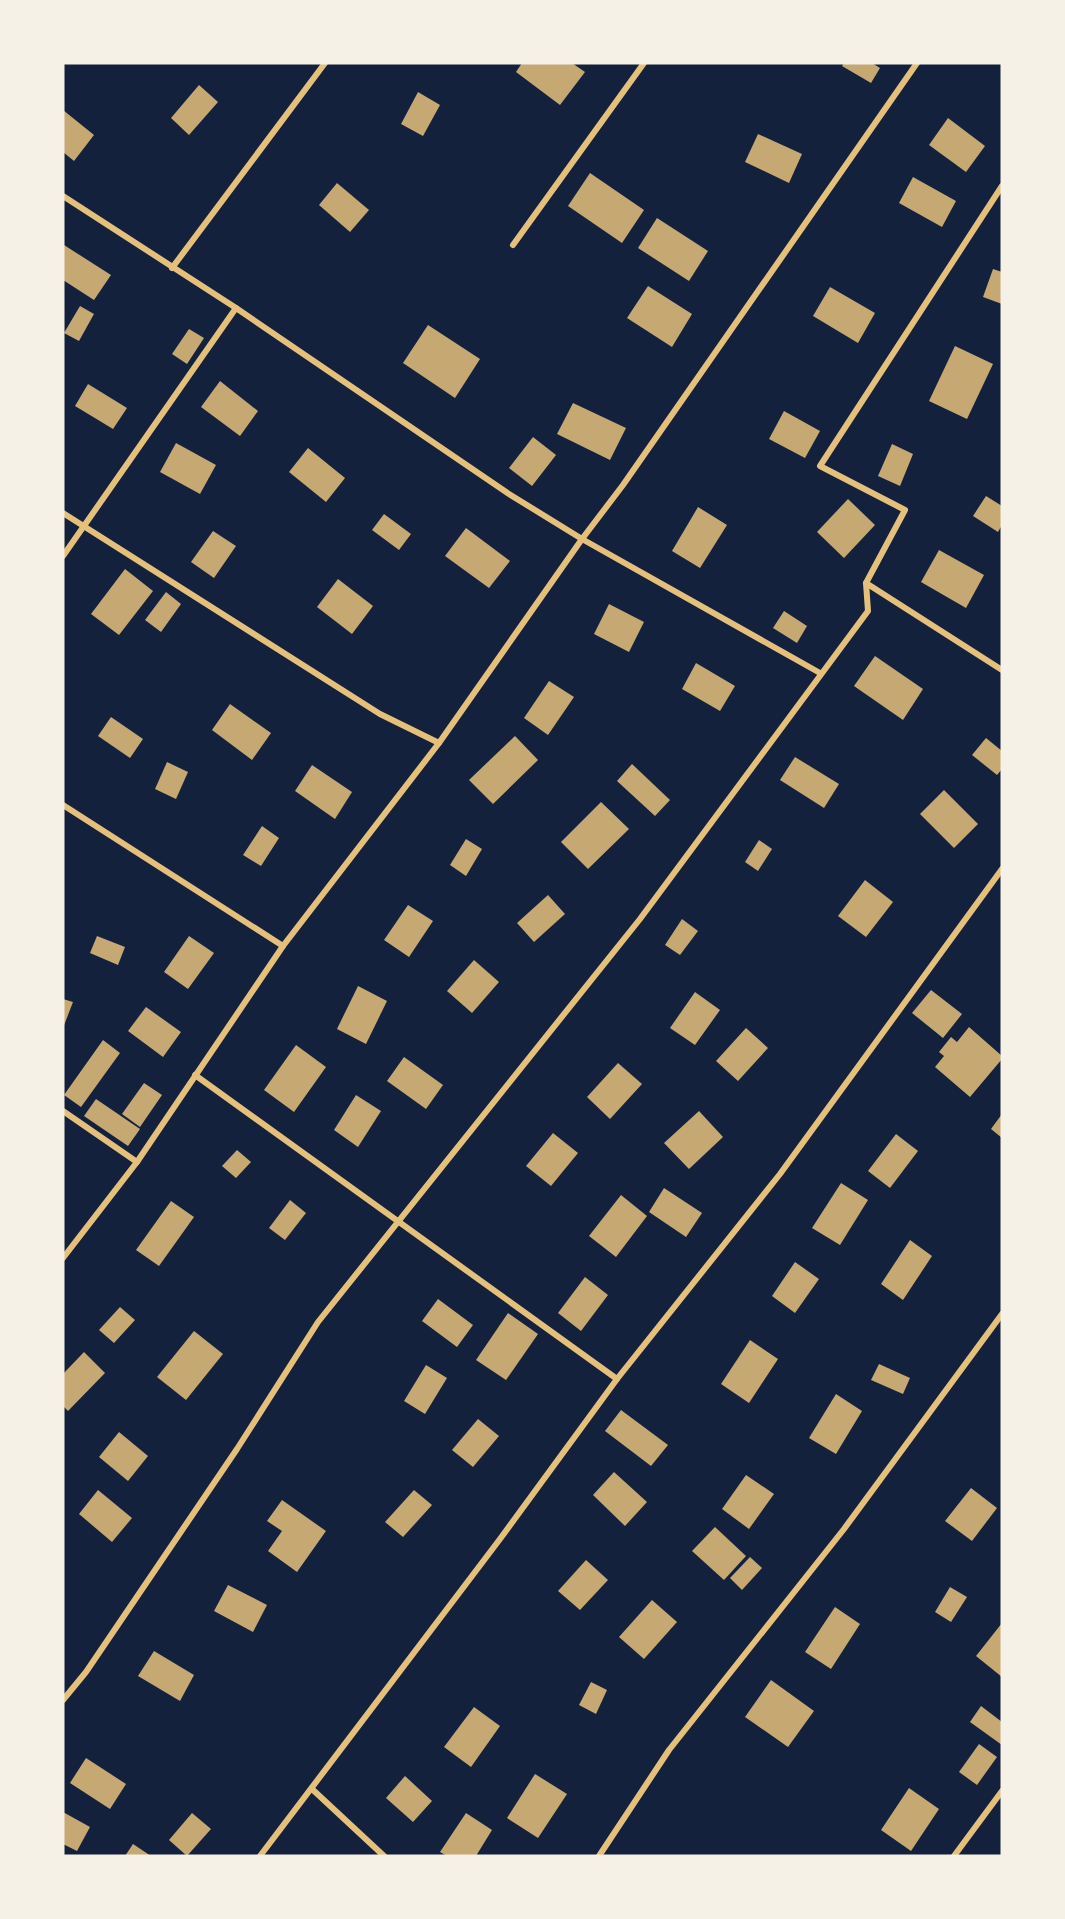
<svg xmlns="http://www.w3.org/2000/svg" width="1065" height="1919" font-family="'Archivo Narrow',sans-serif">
<rect width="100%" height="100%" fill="#14213d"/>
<g fill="#c6a872">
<polygon points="522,63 572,63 585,72 560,105 516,72"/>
<polygon points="844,63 872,63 880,68 871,83 842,66"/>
<polygon points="199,85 218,102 189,135 171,118"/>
<polygon points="418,92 440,105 423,136 401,124"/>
<polygon points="63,110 94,135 74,161 63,152"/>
<polygon points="948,118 985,146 966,172 929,145"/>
<polygon points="758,134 802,154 789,183 745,162"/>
<polygon points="590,173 644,210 622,243 568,206"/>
<polygon points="913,177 956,201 942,227 899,203"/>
<polygon points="337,183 369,210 350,232 319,205"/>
<polygon points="657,218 708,251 689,281 638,248"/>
<polygon points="64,245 111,275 94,300 63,280"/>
<polygon points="993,269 1002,272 1002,304 983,297"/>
<polygon points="648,286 692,314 672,347 627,318"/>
<polygon points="830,287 875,313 858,343 813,316"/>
<polygon points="80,306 94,314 79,341 64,333"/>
<polygon points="428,325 480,359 455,398 403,363"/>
<polygon points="189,329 204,338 187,364 172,354"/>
<polygon points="955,346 993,364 967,419 929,401"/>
<polygon points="220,381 258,411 240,436 201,407"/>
<polygon points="88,384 127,408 113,429 75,406"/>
<polygon points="573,403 626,428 610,460 557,434"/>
<polygon points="784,411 820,431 805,458 769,439"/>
<polygon points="533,437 556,455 532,486 509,468"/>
<polygon points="176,443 216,465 200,494 160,472"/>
<polygon points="892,444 913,454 900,486 878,476"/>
<polygon points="308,448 345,478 326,502 289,472"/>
<polygon points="986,496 1002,506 1002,525 998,532 973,516"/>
<polygon points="848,499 875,525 844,558 817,532"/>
<polygon points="698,507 727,525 700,568 672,551"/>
<polygon points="384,514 411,534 399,550 372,530"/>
<polygon points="466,528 510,561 489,588 445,556"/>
<polygon points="213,531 236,546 214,578 191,562"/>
<polygon points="939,550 984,575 966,608 921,582"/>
<polygon points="125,569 153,591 119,635 91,614"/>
<polygon points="338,579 373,606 352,634 317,607"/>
<polygon points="166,592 181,604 161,632 145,620"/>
<polygon points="609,604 644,622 629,652 594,634"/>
<polygon points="784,611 807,626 797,643 773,628"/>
<polygon points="875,656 923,689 903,720 854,686"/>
<polygon points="696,663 735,686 720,711 682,689"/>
<polygon points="549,681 574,697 548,735 524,718"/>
<polygon points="230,704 271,733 252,760 212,730"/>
<polygon points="111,717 143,739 130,758 98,736"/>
<polygon points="515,736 538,760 493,804 469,780"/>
<polygon points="986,738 1002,751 1002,769 997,775 972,755"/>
<polygon points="795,757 839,784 824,808 780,780"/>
<polygon points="167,762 188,772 176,799 155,789"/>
<polygon points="632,764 670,800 655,816 617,781"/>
<polygon points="312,765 352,792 335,819 295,791"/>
<polygon points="944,790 978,824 954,848 920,814"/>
<polygon points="601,802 629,829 588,869 561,842"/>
<polygon points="262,826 279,838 261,866 243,855"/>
<polygon points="466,839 482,849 466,876 450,865"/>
<polygon points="759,840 772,849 758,871 745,862"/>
<polygon points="865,880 893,902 866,937 838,916"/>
<polygon points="548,895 565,914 534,942 517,923"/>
<polygon points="408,905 433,921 409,957 384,940"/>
<polygon points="682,919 698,931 680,955 665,945"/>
<polygon points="97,936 125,947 118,965 90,953"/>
<polygon points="189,936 214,953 188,989 164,972"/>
<polygon points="474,960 499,982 472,1013 447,991"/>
<polygon points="358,986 387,1001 366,1044 337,1029"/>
<polygon points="931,990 962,1014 943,1038 912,1013"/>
<polygon points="695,992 720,1010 695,1045 670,1028"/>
<polygon points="63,999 73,1002 63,1028"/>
<polygon points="146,1007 181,1032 163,1057 128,1031"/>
<polygon points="969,1027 1002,1056 1002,1059 970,1097 935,1067 944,1056 939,1052 951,1037 957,1042"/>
<polygon points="746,1028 768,1048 738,1081 716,1061"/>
<polygon points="103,1040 120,1053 81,1107 64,1095"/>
<polygon points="296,1045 326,1067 294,1112 264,1090"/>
<polygon points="404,1057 443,1085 426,1109 387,1081"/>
<polygon points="618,1063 642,1084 610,1119 587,1097"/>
<polygon points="144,1083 162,1095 140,1127 122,1114"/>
<polygon points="356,1095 381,1111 358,1147 334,1130"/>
<polygon points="96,1099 140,1129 128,1146 84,1116"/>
<polygon points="699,1111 723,1137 689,1169 664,1143"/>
<polygon points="1002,1114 1002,1138 991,1129"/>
<polygon points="553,1133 578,1153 551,1186 526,1166"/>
<polygon points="896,1134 918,1151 890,1188 868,1171"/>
<polygon points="237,1150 251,1162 236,1178 222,1166"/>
<polygon points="841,1183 868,1200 840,1245 812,1228"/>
<polygon points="664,1188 702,1213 686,1237 649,1212"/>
<polygon points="621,1195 647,1216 616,1257 589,1236"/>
<polygon points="290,1200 306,1213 285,1240 269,1228"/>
<polygon points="171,1201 194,1217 159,1266 136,1250"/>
<polygon points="910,1240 932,1256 903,1300 881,1284"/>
<polygon points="795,1262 819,1279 795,1313 772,1296"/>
<polygon points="585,1277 608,1295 581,1331 558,1313"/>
<polygon points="438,1299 473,1325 457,1347 422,1321"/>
<polygon points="120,1307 135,1320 114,1343 99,1330"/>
<polygon points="508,1313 538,1334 506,1380 476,1360"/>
<polygon points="194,1331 223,1354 186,1400 157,1377"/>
<polygon points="750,1340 778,1359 749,1403 721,1384"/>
<polygon points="84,1352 105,1373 68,1411 63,1406 63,1374"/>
<polygon points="879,1364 910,1378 903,1394 871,1380"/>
<polygon points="426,1365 447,1378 425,1414 404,1401"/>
<polygon points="836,1394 862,1411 836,1454 809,1438"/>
<polygon points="621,1410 668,1445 651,1466 605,1431"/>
<polygon points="478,1419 499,1436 473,1467 452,1450"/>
<polygon points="119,1432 148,1456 128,1481 99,1457"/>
<polygon points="614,1472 647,1502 625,1526 593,1495"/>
<polygon points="746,1475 774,1494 749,1529 722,1509"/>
<polygon points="971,1488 997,1508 972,1541 945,1521"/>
<polygon points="98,1490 132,1518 112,1542 79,1514"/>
<polygon points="414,1490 432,1505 403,1537 385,1522"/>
<polygon points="282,1500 326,1531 297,1572 268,1551 282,1531 267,1521"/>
<polygon points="715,1527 746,1556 724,1580 692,1551"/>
<polygon points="750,1557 762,1568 742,1590 730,1578"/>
<polygon points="586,1560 608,1580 580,1610 558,1591"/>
<polygon points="228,1585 267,1605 253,1632 214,1611"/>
<polygon points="950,1587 967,1597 951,1622 935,1612"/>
<polygon points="652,1600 677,1622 644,1659 619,1637"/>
<polygon points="835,1607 860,1624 831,1669 805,1652"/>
<polygon points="1002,1623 1002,1677 976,1656"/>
<polygon points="154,1651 194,1675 180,1701 138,1676"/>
<polygon points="771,1680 814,1711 788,1747 745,1717"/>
<polygon points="591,1682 607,1690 596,1714 579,1705"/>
<polygon points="981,1706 1002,1722 1002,1745 970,1722"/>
<polygon points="474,1707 500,1726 471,1767 444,1747"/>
<polygon points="979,1744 997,1757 977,1785 959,1772"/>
<polygon points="86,1758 126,1784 110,1809 70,1783"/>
<polygon points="535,1774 567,1794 538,1838 507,1818"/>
<polygon points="405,1776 432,1801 413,1822 386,1798"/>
<polygon points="909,1788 939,1809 911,1851 881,1830"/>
<polygon points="63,1812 90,1827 77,1851 63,1844"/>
<polygon points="192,1813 211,1829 187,1856 169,1840"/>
<polygon points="466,1813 492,1830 476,1856 447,1856 440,1852"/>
<polygon points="133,1844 151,1856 125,1856"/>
</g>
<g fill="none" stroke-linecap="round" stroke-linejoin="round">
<g stroke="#e5c07b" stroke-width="6">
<polyline points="63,196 236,308 509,494 582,539 820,673"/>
<polyline points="513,245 644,63"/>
<polyline points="172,268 325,63"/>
<polyline points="63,513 380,714 439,743"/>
<polyline points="63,556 236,308"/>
<polyline points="866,583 1002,670"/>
<polyline points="63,805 283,946"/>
<polyline points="195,1075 617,1379"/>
<polyline points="63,1111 137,1162"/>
<polyline points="63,1258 137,1162 283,946 439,743 582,539 623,485 917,63"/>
<polyline points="63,1700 86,1672 237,1449 318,1322 640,919 868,611 866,583 905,510 820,466 1002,186"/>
<polyline points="312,1789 384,1856"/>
<polyline points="260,1856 500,1539 617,1379 780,1174 1002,869"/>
<polyline points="599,1856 669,1750 844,1529 1002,1314"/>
<polyline points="954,1856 1002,1791"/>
</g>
</g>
<rect width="1065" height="1919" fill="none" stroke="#f6f1e7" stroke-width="129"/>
</svg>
